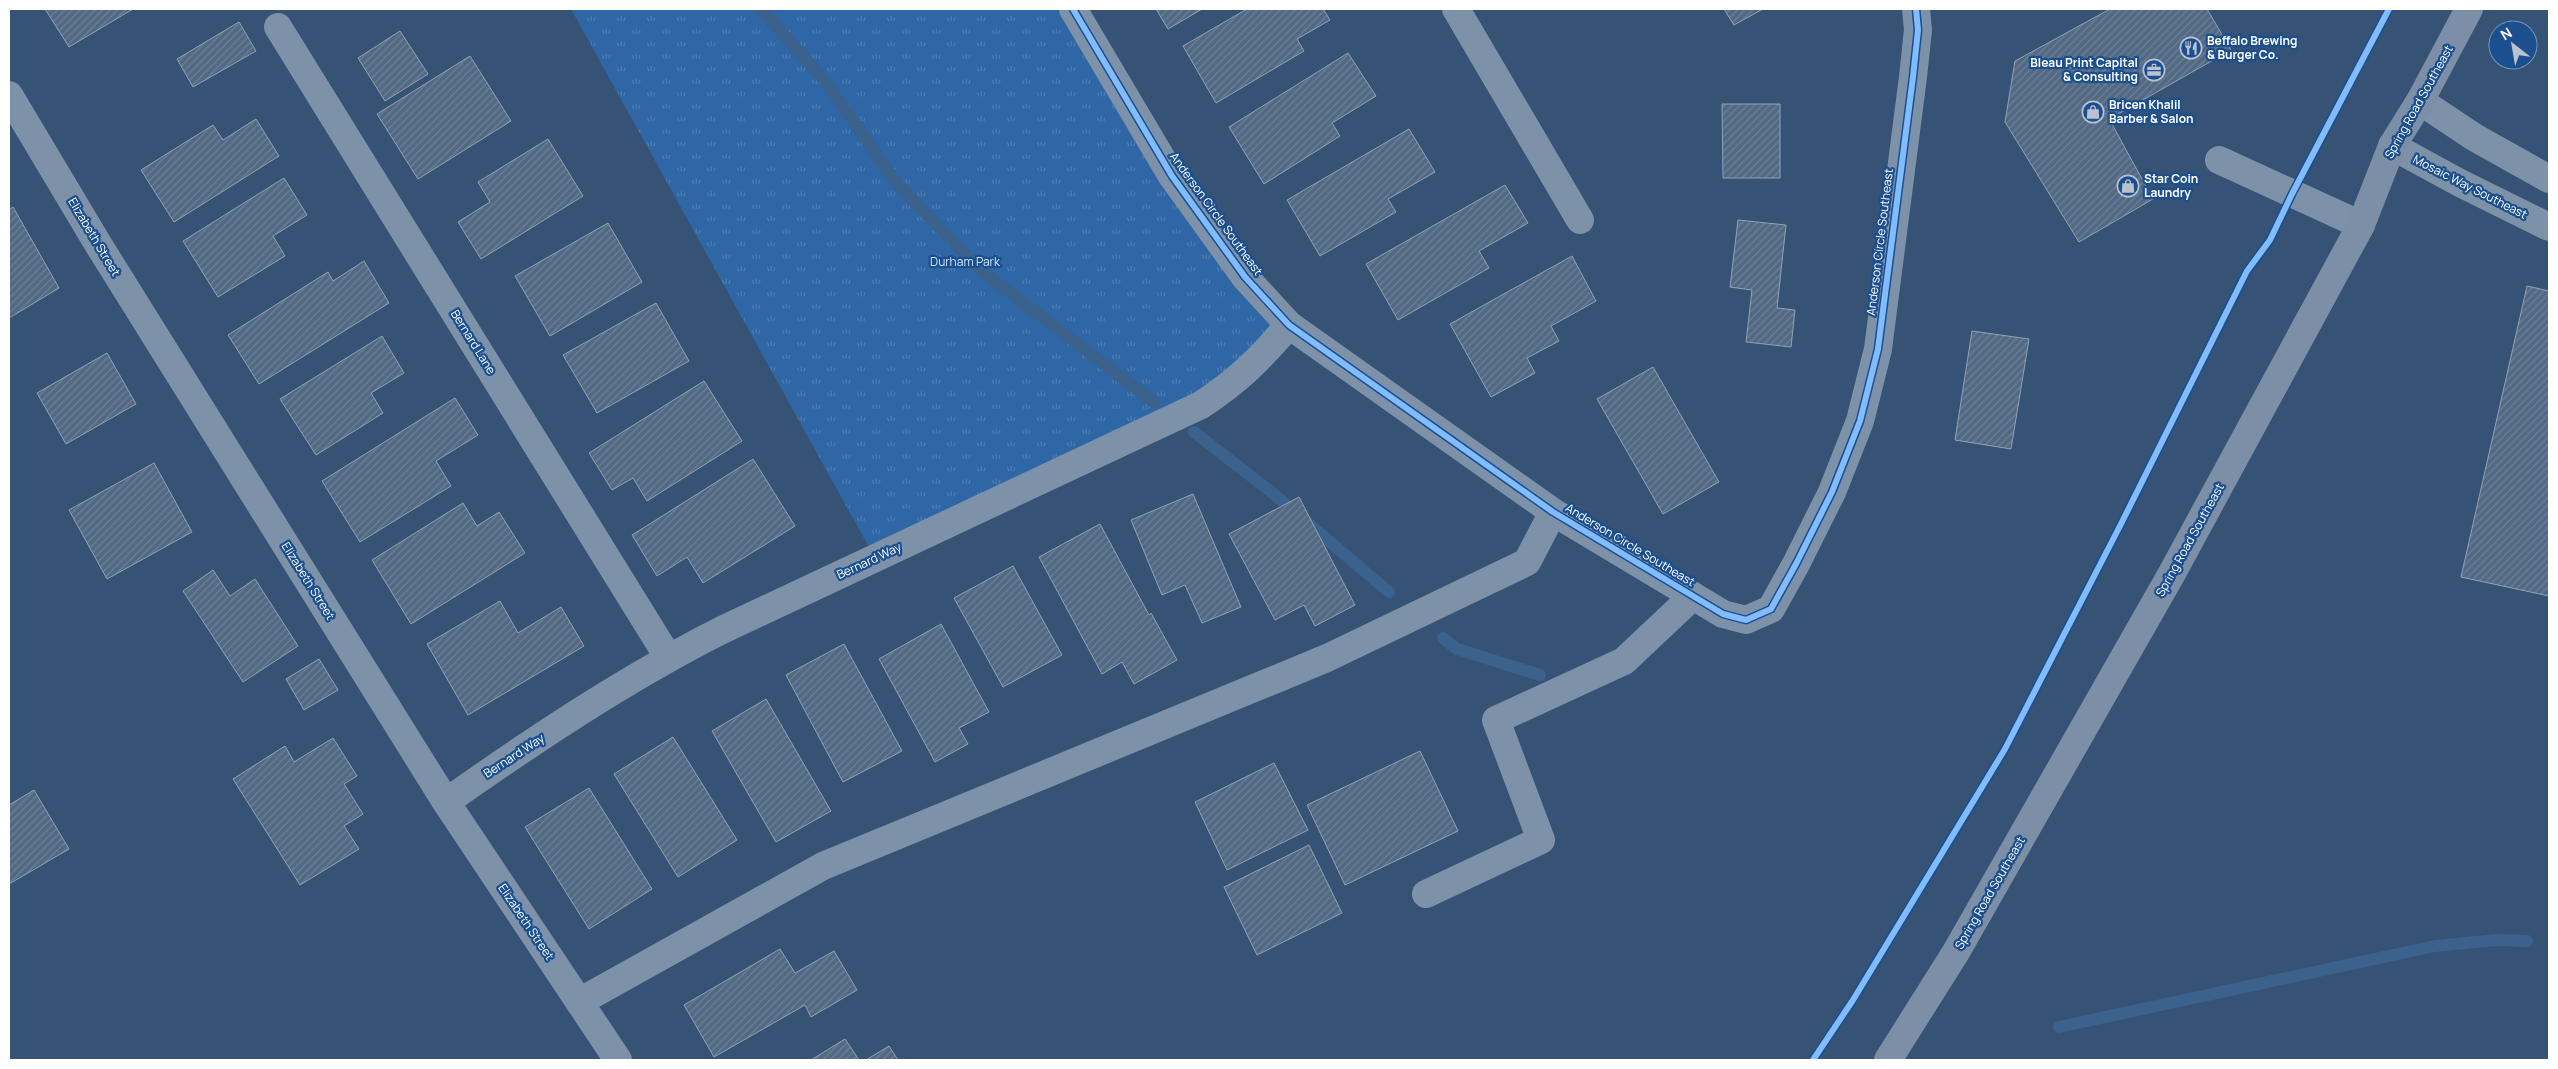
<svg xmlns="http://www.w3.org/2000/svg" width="2558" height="1069" font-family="Manrope,sans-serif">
<defs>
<pattern id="park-tufts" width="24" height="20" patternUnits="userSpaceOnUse" patternTransform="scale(1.25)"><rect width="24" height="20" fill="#2f66a5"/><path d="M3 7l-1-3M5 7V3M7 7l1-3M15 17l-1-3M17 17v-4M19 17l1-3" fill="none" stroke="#4e7db2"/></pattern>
<pattern id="building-hatch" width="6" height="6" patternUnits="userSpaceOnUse" patternTransform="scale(1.25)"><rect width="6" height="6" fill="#526984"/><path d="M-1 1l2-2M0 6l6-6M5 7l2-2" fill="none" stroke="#6c8096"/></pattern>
</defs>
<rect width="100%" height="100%" fill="#365274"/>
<polygon fill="url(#park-tufts)" points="571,9 1073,9 1289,325 1258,362 875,558"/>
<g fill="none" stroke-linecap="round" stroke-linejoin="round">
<g stroke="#3b618d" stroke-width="12">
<polyline points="761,9 825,81 895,181 979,269 1155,403"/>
<polyline points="1194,432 1270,491 1389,592"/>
<polyline points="1443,638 1457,649 1540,675"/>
<polyline points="2059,1027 2435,946 2496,940 2527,941"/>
</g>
</g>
<g fill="url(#building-hatch)" stroke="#92a2b6">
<polygon points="45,9 133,9 69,47"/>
<polygon points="1156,9 1202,9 1168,29"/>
<polygon points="1247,9 1323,9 1330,20 1297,39 1304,51 1216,103 1183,46"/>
<polygon points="1724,9 1763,9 1734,25"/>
<polygon points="2110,9 2207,9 2231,50 2118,114 2113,126 2153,199 2079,242 2005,122 2015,61"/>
<polygon points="239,22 256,51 193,87 177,59"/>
<polygon points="400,31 428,74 385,101 358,58"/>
<polygon points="1348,53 1376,96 1332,123 1340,136 1264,184 1229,127"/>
<polygon points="470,56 511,121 418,179 377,114"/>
<polygon points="1722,104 1780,104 1780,178 1723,178"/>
<polygon points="256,119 279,156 174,222 141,170 213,125 223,140"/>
<polygon points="1409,129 1435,172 1388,199 1396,212 1320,256 1287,200"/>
<polygon points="548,139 583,196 481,259 458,222 490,202 478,182"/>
<polygon points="284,178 307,215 273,236 285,256 218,297 183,241"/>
<polygon points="1505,185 1528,223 1479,251 1489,268 1398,320 1366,264"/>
<polygon points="13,207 59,288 9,318 9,210"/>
<polygon points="1738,220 1786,225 1777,308 1795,310 1791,347 1746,342 1752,290 1730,287"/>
<polygon points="608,223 642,282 550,336 515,276"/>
<polygon points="1572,256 1596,301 1551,326 1559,341 1527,358 1535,373 1491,397 1450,324"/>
<polygon points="364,261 389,303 259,384 228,335 328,272 333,281"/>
<polygon points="2527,286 2549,291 2549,596 2461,577"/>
<polygon points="656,303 689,361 597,413 563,355"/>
<polygon points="1972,331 2029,339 2011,449 1955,440"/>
<polygon points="382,336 404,373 371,393 383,413 316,455 280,399"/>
<polygon points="107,353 136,404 66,444 37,393"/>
<polygon points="1653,367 1719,482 1663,514 1597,399"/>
<polygon points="704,381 742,441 647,501 633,478 612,490 589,453"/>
<polygon points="455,398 478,435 436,461 451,486 360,542 322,481"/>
<polygon points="753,459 795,526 703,583 687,557 657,576 632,535"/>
<polygon points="154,463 192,532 107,579 69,510"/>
<polygon points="1193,494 1241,607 1202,623 1185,585 1162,595 1131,520"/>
<polygon points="1299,497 1355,605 1315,626 1304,605 1275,620 1229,534"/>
<polygon points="463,503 477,526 499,512 525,553 411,624 372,560"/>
<polygon points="1100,524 1149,615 1151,613 1177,660 1134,684 1122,662 1102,674 1039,557"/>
<polygon points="1013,566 1062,655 1003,687 954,598"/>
<polygon points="213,570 230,596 255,579 298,646 243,682 183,591"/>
<polygon points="500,601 518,633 561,607 584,646 468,715 427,644"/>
<polygon points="941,624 989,712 959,728 968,744 935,762 879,659"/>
<polygon points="844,644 902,751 843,782 786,675"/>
<polygon points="319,659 338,690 304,710 286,679"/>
<polygon points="766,699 831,811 776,842 712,731"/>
<polygon points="673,737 737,840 678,877 614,774"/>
<polygon points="333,738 357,776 344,784 363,814 344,826 359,849 300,885 233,779 285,746 294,762"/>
<polygon points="1420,751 1458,831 1345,885 1307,805"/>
<polygon points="1274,763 1308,830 1227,870 1195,802"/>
<polygon points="589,788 652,889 589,929 525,827"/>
<polygon points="34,790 69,849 9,884 9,805"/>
<polygon points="1309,845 1342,913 1257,955 1224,887"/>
<polygon points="780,949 795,973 834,951 857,990 811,1017 805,1005 714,1057 684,1005"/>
<polygon points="845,1039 859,1060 811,1060"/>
<polygon points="889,1046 898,1060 866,1060"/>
</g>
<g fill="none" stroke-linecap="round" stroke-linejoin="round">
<g stroke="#7d92a8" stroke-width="28">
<polyline points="1073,9 1172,176 1245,277 1289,325 1553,512 1723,614 1746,620 1771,609 1796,564 1832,492 1860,421 1878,349 1913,77 1918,30 1916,9"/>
<polyline points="1456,9 1580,220"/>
<polyline points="278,27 668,657"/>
<polyline points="9,95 98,244 446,802 618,1060"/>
<polyline points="2420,101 2474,137 2549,179"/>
<polyline points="2392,146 2460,183 2549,227"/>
<polyline points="2219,160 2361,225"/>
<path d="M446 802C534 740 625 679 722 630L1201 405C1239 380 1260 359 1289 325"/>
<polyline points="1426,894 1541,840 1496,720 1624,661 1693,596"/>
<polyline points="579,1002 823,866 1327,658 1527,562 1553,512"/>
</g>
<polyline stroke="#7d8ea7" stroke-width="28" points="1888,1060 1956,952 2171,575 2361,225 2392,146 2420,101 2469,9"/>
<g stroke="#1b4f8f" stroke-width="9">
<g id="cycleway">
<polyline points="1073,9 1172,176 1245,277 1289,325 1553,512 1723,614 1746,620 1771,609 1796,564 1832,492 1860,421 1878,349 1913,77 1918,30 1916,9"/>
<polyline points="1813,1060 1853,1000 2005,749 2121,524 2247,271 2270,240 2292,194 2389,9"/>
</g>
</g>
<use href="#cycleway" stroke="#80bcff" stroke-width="6"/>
</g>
<defs>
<g id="restaurant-ring" transform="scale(1.125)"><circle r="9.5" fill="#1b4f8f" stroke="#b9c2ce" stroke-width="1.5"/><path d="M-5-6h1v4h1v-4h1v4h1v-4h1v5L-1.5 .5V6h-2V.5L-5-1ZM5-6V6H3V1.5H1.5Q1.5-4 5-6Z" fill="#b9c2ce"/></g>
<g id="office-ring" transform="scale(1.125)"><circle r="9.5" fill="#1b4f8f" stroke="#b9c2ce" stroke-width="1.5"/><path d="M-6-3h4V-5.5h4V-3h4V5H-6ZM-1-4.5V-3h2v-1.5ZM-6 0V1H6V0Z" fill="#b9c2ce"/></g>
<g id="shop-ring" transform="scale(1.125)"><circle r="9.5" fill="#1b4f8f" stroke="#b9c2ce" stroke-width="1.5"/><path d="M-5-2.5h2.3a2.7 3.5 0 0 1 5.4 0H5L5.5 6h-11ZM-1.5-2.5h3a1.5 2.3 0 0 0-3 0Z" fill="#b9c2ce"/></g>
</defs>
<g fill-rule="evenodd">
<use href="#restaurant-ring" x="2191" y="48"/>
<use href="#office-ring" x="2154" y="70"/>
<use href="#shop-ring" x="2093" y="112"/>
<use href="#shop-ring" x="2128" y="186"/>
</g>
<g text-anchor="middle" stroke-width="4.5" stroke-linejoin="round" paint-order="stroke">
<g font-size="12" font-weight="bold" fill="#fff" stroke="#1b4f8f" text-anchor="start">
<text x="2207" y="45">Beffalo Brewing<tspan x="2207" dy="14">&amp; Burger Co.</tspan></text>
<text x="2138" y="67" text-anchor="end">Bleau Print Capital<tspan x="2138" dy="14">&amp; Consulting</tspan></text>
<text x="2109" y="109">Bricen Khalil<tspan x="2109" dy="14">Barber &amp; Salon</tspan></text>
<text x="2144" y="183">Star Coin<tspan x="2144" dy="14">Laundry</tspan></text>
</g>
<g font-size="12" fill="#fff" stroke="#1b4f8f">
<text transform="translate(2419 102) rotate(-61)" y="4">Spring Road Southeast</text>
<text transform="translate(2470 187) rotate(27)" y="4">Mosaic Way Southeast</text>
<text transform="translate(1216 214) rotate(54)" y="4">Anderson Circle Southeast</text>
<text transform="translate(94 237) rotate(59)" y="4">Elizabeth Street</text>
<text transform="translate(1880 242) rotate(-83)" y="4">Anderson Circle Southeast</text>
<text transform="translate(473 342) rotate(58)" y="4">Bernard Lane</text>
<text transform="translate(2190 540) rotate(-61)" y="4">Spring Road Southeast</text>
<text transform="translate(1630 545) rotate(31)" y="4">Anderson Circle Southeast</text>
<text transform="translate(869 561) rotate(-25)" y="4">Bernard Way</text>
<text transform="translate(308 581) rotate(58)" y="4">Elizabeth Street</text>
<text transform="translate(514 756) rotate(-33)" y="4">Bernard Way</text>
<text transform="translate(1990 893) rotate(-60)" y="4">Spring Road Southeast</text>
<text transform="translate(526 922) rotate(56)" y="4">Elizabeth Street</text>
</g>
<g font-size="12" fill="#cfe3fa" stroke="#1b4f8f">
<text x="965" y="266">Durham Park</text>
</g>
</g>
<rect width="2558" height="1069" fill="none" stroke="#ffffff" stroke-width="20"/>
<g transform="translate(2513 45) rotate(329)"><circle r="24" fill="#1b4f8f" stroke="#7695bc"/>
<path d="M0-4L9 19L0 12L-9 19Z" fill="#b9c2ce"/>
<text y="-8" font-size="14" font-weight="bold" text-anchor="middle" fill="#ffffff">N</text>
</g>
</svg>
